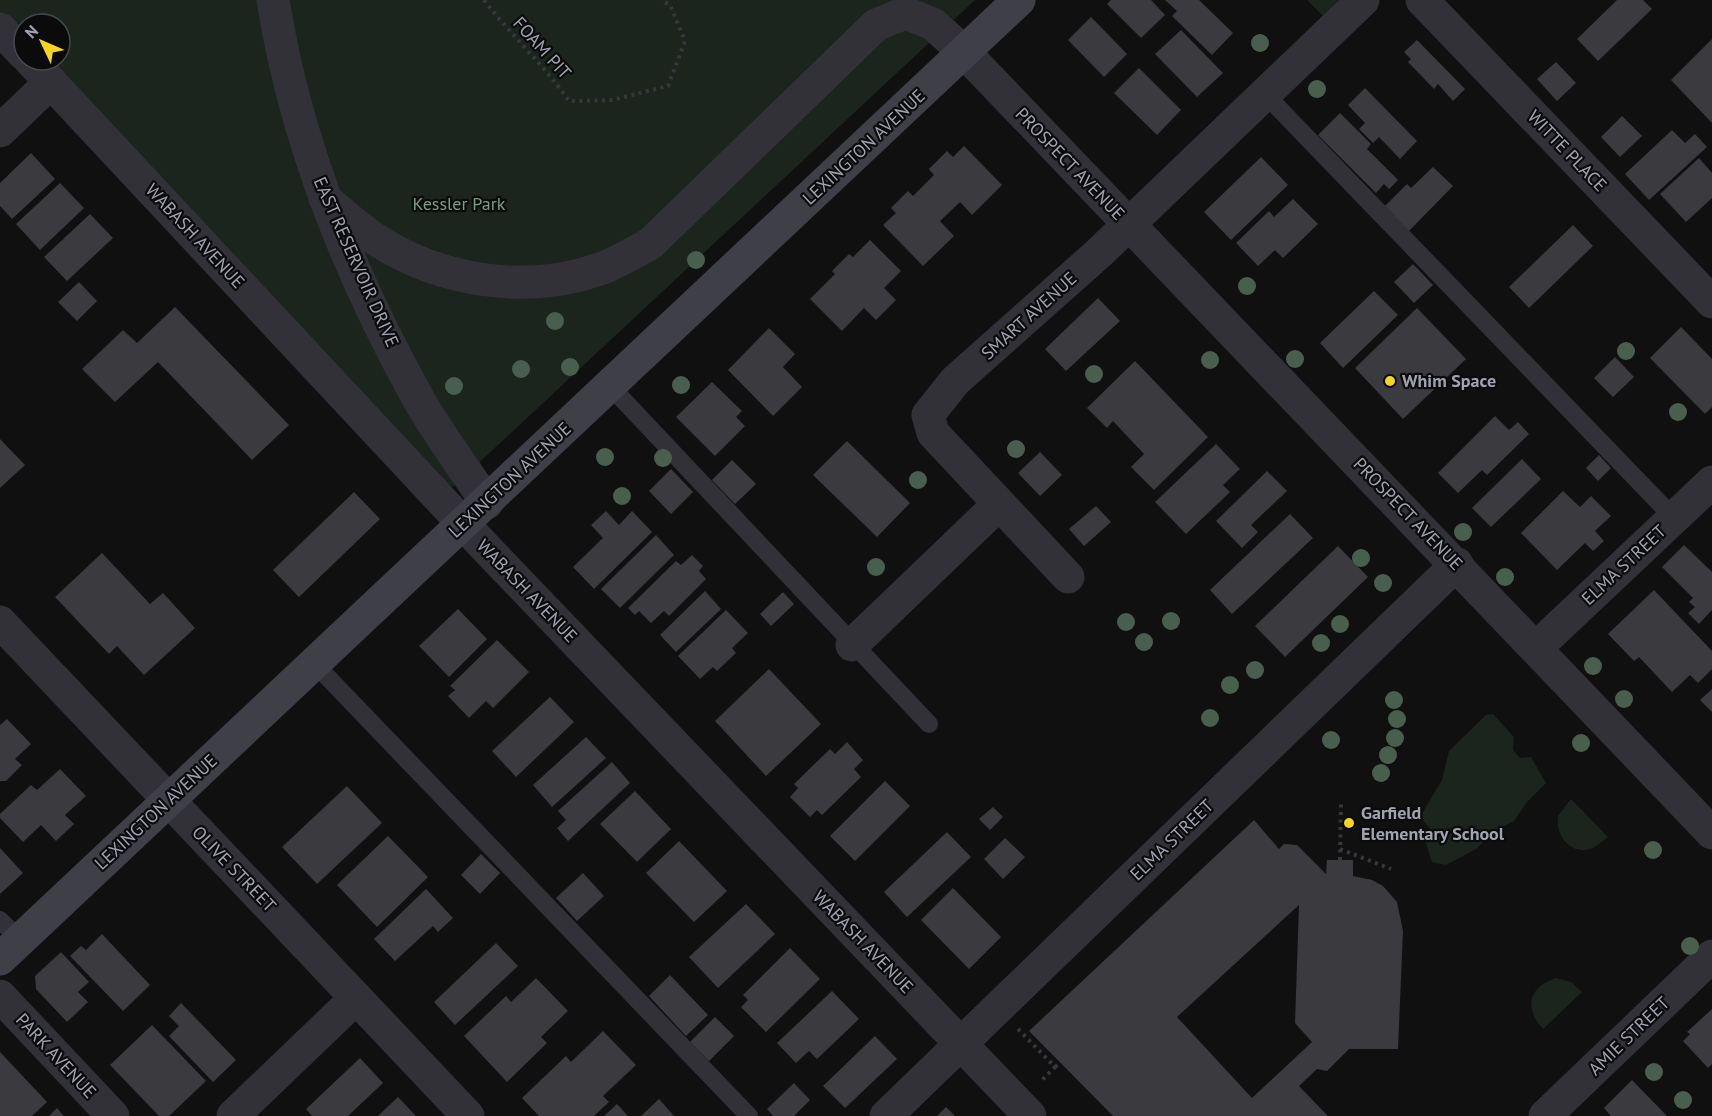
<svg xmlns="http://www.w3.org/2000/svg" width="1712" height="1116" font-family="'PT Sans',sans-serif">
<rect width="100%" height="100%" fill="#101011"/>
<g fill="#1c241e">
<polygon points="0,0 975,0 453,487 433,473 40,60 60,60 60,24 24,24 24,43 0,18"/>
<polygon points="1307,0 1339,0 1323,16"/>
<polygon points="1493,714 1514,737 1513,750 1520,758 1531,757 1546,783 1527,802 1514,821 1496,830 1476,849 1446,865 1432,862 1424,837 1431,830 1420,817 1442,780 1449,751 1486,715"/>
<path d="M1571 799 1608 837C1601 842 1595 849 1586 850 1568 852 1555 833 1558 816Z"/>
<path d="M1556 978 1571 982 1582 992 1543 1029C1524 1008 1528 987 1556 978Z"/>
</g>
<g fill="#3a3a3f" fill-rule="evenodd">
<polygon points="1111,0 1151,0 1165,15 1141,38 1107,4"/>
<polygon points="1165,0 1199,0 1233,33 1212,55 1172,16 1177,11"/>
<polygon points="1617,0 1643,0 1652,9 1598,61 1577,39"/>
<polygon points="1091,17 1127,54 1104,77 1068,40"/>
<polygon points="1181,30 1223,73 1197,97 1155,54"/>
<polygon points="1712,39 1712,123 1671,80"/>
<polygon points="1417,40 1465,89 1453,101 1438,84 1434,89 1408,62 1411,59 1404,52"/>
<polygon points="1556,62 1576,83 1557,101 1537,79"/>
<polygon points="1139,68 1181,110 1157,135 1114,93"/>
<polygon points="1365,88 1417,141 1400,159 1379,137 1373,143 1359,129 1365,123 1348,105"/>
<polygon points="1340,113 1371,144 1367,149 1398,180 1389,189 1384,184 1376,193 1318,135"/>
<polygon points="1622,116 1642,136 1620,157 1601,137"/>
<polygon points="1672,130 1685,143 1695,134 1707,147 1649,200 1625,174"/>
<polygon points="964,146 1002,185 972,215 960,202 940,221 954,236 923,266 883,225 896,213 891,208 908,191 913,196 934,175 929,169 947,151 953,157"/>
<polygon points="31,153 55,179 12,219 0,206 0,183"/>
<polygon points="1261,157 1288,185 1231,240 1204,212"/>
<polygon points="1699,158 1712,173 1712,198 1686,222 1660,194"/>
<polygon points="1433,167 1453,186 1408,232 1384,207 1407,184 1411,188"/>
<polygon points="60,183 84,208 40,250 16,224"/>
<polygon points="1293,199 1318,224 1283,258 1275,250 1258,266 1236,243 1269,211 1274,217"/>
<polygon points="90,214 113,238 67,281 44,257"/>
<polygon points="1573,225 1593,246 1529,308 1509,287"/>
<polygon points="870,240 901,271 884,288 896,300 876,320 864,308 842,331 810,299 835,274 832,271 849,254 853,257"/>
<polygon points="1413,264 1433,285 1414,303 1394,282"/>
<polygon points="79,282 97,301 77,321 58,302"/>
<polygon points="1374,291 1398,315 1343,368 1320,343"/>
<polygon points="1098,298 1120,321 1066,371 1045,349"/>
<polygon points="175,307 289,425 252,460 158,362 115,402 82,369 123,330 137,343"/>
<polygon points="1417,308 1466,359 1403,419 1355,368"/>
<polygon points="1681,327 1712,359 1712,407 1705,414 1650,358"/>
<polygon points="769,328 795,354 783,367 802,387 773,416 728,370"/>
<polygon points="1615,357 1634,377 1613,397 1594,378"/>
<polygon points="1135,361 1208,437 1154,490 1131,467 1144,454 1113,421 1107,428 1087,408"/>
<polygon points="712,382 742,411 736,417 745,426 715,456 676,417"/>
<polygon points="1495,416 1509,430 1518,422 1529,434 1487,475 1482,470 1458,493 1438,473"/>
<polygon points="0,439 25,465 0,488"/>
<polygon points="847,441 910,503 877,537 813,475"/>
<polygon points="1216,444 1240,469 1223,485 1230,492 1186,534 1155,502"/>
<polygon points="1040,452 1062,475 1040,496 1018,473"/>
<polygon points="1599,455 1611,468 1598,481 1586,468"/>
<polygon points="1522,459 1541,479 1491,527 1472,508"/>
<polygon points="732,460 756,484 735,504 712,480"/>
<polygon points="671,469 693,492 671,514 649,491"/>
<polygon points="1267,471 1287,491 1251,525 1258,532 1242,548 1216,521"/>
<polygon points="1563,491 1580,507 1591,496 1611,516 1595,531 1604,541 1593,551 1585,543 1557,570 1521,533"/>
<polygon points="354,492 380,519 299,597 273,570"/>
<polygon points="1096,506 1111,522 1084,546 1069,529"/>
<polygon points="606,511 619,525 632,511 652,532 594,589 573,567 603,538 591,525"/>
<polygon points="1290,514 1313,538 1232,614 1210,590"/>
<polygon points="656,535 674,555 620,608 601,589"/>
<polygon points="1684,545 1712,572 1712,610 1699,624 1688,613 1695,607 1689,602 1693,598 1662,567"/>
<polygon points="1338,546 1368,577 1285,657 1255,626"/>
<polygon points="102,553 150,604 163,593 195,628 144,675 117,646 109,654 55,597"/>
<polygon points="692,555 703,566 699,571 706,579 669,616 664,611 651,623 639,611 635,615 628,608 676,561 681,565"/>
<polygon points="1654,590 1712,651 1712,669 1698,683 1690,675 1672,692 1639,657 1634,661 1608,634"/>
<polygon points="705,591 721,609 676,652 660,635"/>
<polygon points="783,592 794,604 771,626 760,614"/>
<polygon points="458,609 487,639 449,677 419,646"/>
<polygon points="726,610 748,633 732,648 736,653 717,671 713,667 700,679 678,656"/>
<polygon points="497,640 529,672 493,708 486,701 469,718 448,696 455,690 450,686"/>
<polygon points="769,669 821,724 766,776 715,721"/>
<polygon points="1712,689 1712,712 1700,700"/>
<polygon points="550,697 574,722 516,777 492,751"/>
<polygon points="7,719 31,744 15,759 22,765 6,781 0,781 0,725"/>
<polygon points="586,737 606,758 552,807 533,785"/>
<polygon points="847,742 863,760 854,769 861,777 822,815 817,810 810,817 790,797 798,788 794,784 830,749 835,754"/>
<polygon points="612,762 630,783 568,841 557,828 566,820 558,811"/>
<polygon points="60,769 86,796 65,815 74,824 56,841 41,825 23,842 0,818 0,814 31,785 37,790"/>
<polygon points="885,781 910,806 855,861 830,836"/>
<polygon points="347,786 382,823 317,884 282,847"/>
<polygon points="635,791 671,829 637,862 600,824"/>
<polygon points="993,807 1003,817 990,830 979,819"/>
<path d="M1254 820 1279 849 1284 844 1297 845 1326 874 1327 860H1353V876L1372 880 1383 886 1397 902 1403 931 1398 1049H1349L1327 1071 1317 1069 1299 1086 1328 1116H1113L1029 1031ZM1299 905 1295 1023 1312 1042 1252 1098 1177 1017Z"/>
<polygon points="947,832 971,857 907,917 884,892"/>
<polygon points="388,836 428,877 377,927 337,885"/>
<polygon points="1005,838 1025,857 1003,879 984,859"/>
<polygon points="679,841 727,891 694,922 646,873"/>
<polygon points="0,848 23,873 0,894"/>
<polygon points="481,854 500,873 480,894 461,875"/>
<polygon points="583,873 604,896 577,921 556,898"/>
<polygon points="953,888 1001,937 969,969 921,920"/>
<polygon points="426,889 453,918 438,932 433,926 395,961 374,939"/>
<polygon points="746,904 775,934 718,988 689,957"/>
<polygon points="102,934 150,985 123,1011 70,956 81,946 86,950"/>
<polygon points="496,943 518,966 455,1025 434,1002"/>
<polygon points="790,948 820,979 766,1032 741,1007 748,1000 743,995"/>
<polygon points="61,952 89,982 78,992 88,1002 67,1022 36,989 35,976"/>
<polygon points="670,975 708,1015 686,1036 649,996"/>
<polygon points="536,978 568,1011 541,1037 547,1043 507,1082 464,1036 506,996 511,1002"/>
<polygon points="832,991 859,1019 817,1059 809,1051 796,1063 777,1043"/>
<polygon points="181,1003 236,1060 213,1082 169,1036 179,1026 169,1016"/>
<polygon points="1712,1009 1712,1064 1708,1068 1683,1041 1690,1034 1687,1032"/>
<polygon points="715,1017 734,1036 709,1061 690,1042"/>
<polygon points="152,1025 206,1081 169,1116 159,1116 110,1065"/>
<polygon points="603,1031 636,1065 603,1096 609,1102 594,1116 539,1116 522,1098 566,1056 571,1062"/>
<polygon points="875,1036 897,1059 845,1108 823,1086"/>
<polygon points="0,1052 47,1102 32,1116 0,1116"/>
<polygon points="360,1058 383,1083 348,1116 312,1116 306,1109"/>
<polygon points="1632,1080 1667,1116 1611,1116 1604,1108"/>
<polygon points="794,1083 810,1100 794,1116 773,1116 767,1109"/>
<polygon points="398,1097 416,1116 378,1116"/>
<polygon points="659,1099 674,1116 641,1116"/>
<polygon points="617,1104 628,1116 604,1116"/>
<polygon points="946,1107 955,1116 937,1116"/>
<polygon points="57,1108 64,1116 49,1116"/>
</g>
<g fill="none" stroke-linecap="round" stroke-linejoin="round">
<g stroke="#37383e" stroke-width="4" stroke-dasharray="3 4.5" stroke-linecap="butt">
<path d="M484 0C511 35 544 65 569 101L612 100 668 86 685 41 670 5 661 0"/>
<polyline points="1340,849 1391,869"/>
<polyline points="1340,860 1341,800"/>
<polyline points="1018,1029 1055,1067 1041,1081"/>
<polyline points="1055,1067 1060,1063"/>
</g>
<g stroke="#313137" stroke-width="18">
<polyline points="1265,94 1674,518"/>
<polyline points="610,386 929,724"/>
<polyline points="314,663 749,1116"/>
<polyline points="0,920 20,940"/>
</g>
<g stroke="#313137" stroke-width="33">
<path d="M273 0C295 140 350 276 419 400 439 435 465 469 487 503"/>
<polyline points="1422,0 1712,302"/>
<polyline points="0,29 24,54"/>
<polyline points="30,60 485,547 1030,1116"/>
<polyline points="0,131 51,82"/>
<path d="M325 199C341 212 356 226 372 237 439 282 529 296 605 267 620 261 635 252 650 244L876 25 905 13 933 24 965 53 1712 833"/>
<polyline points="1068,577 933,433 928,415 955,381 1099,253 1363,0"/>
<polyline points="0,622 468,1116"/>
<polyline points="852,645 998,505"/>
<polyline points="1536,648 1712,482"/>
<polyline points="0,996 113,1116"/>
<polyline points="233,1116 356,998"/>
<polyline points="886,1116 1457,564"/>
<polyline points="1545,1116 1712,956"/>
</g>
<polyline stroke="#3f3f47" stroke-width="33" points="0,959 1019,0"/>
</g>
<g fill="#495f4e">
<circle cx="1260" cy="43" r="9"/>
<circle cx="1317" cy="89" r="9"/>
<circle cx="696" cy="260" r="9"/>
<circle cx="1247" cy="286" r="9"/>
<circle cx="555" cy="321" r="9"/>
<circle cx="1626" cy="351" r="9"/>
<circle cx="1295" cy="359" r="9"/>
<circle cx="1210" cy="360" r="9"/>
<circle cx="570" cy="367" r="9"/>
<circle cx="521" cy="369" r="9"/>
<circle cx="1094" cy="374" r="9"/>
<circle cx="681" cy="385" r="9"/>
<circle cx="454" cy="386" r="9"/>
<circle cx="1678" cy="412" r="9"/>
<circle cx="1016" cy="449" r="9"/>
<circle cx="605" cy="457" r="9"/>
<circle cx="663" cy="458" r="9"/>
<circle cx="918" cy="480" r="9"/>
<circle cx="622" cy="496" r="9"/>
<circle cx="1463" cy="532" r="9"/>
<circle cx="1361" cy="558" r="9"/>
<circle cx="876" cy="567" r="9"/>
<circle cx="1505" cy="577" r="9"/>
<circle cx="1383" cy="583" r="9"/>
<circle cx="1171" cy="621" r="9"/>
<circle cx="1126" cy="622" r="9"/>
<circle cx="1340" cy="624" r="9"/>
<circle cx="1144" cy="642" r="9"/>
<circle cx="1321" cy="643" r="9"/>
<circle cx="1593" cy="666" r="9"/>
<circle cx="1255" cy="670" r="9"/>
<circle cx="1230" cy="685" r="9"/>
<circle cx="1624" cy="699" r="9"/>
<circle cx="1394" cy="700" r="9"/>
<circle cx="1210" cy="718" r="9"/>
<circle cx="1397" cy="719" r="9"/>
<circle cx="1395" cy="738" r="9"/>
<circle cx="1331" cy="740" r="9"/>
<circle cx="1581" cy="743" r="9"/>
<circle cx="1388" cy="755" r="9"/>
<circle cx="1381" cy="773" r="9"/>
<circle cx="1653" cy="850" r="9"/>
<circle cx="1690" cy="946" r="9"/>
<circle cx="1654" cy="1072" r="9"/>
<circle cx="1683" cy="1100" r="9"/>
</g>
<g fill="#f6d423" stroke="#0b0b0c" stroke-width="2">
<circle cx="1390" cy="381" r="6"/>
<circle cx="1349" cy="823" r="6"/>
</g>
<g text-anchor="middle" stroke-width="4.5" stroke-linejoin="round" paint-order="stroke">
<g font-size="18" fill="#a1a3b3" stroke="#0b0b0c">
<text transform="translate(542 48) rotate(48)" y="6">FOAM PIT</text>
<text transform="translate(864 147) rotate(-43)" y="6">LEXINGTON AVENUE</text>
<text transform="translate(1567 151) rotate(46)" y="6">WITTE PLACE</text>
<text transform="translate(1070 164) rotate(46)" y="6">PROSPECT AVENUE</text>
<text transform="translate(195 236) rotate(47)" y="6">WABASH AVENUE</text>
<text transform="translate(356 262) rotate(66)" y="6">EAST RESERVOIR DRIVE</text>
<text transform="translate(1029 316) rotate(-42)" y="6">SMART AVENUE</text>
<text transform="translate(510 480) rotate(-43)" y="6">LEXINGTON AVENUE</text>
<text transform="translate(1408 514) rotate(46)" y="6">PROSPECT AVENUE</text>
<text transform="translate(1624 565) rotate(-43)" y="6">ELMA STREET</text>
<text transform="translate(527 591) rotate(46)" y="6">WABASH AVENUE</text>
<text transform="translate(156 812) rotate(-43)" y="6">LEXINGTON AVENUE</text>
<text transform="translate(1172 840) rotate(-44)" y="6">ELMA STREET</text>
<text transform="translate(234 869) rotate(46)" y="6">OLIVE STREET</text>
<text transform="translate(863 942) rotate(46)" y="6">WABASH AVENUE</text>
<text transform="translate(1629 1036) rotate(-44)" y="6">AMIE STREET</text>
<text transform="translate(56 1056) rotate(47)" y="6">PARK AVENUE</text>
</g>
<g font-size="18" fill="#779f80" stroke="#0b0b0c">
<text x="459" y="210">Kessler Park</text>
</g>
<g font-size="18" font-weight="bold" fill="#a1a3b3" stroke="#0b0b0c" text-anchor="start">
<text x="1402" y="387">Whim Space</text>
<text x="1361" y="819">Garfield<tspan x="1361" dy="21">Elementary School</tspan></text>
</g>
</g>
<g transform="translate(42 42) rotate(314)"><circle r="28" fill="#0b0b0c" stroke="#47484f" stroke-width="1.5"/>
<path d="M0-4.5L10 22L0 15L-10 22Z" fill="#f6d423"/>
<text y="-9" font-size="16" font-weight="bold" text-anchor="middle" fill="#a1a3b3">N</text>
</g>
</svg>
